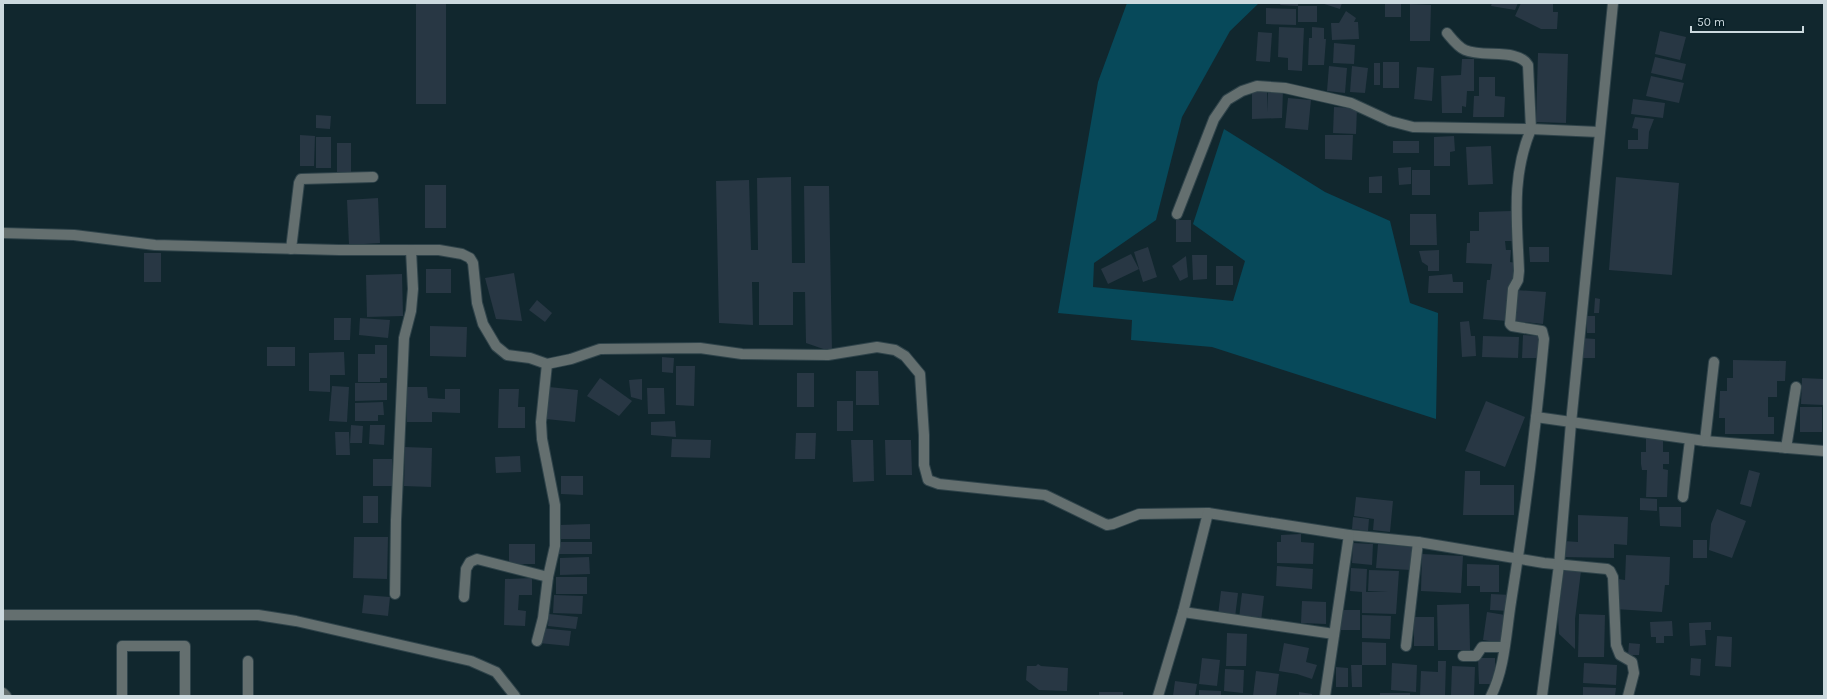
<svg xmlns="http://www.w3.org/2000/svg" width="1827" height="699" font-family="Karla,sans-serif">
<rect width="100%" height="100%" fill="#11272e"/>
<polygon fill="#07495a" points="1127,3 1259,3 1230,31 1182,117 1156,220 1094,263 1093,287 1233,301 1245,261 1193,224 1224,129 1325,192 1390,221 1410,303 1438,313 1436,419 1212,347 1131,340 1132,320 1058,313 1098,82"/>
<g fill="#283744">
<rect x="416" y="3" width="30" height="101"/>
<polygon points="1281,3 1298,3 1298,6 1317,6 1317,22 1298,22 1298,6 1280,5"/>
<polygon points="1321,3 1342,3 1340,9"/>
<rect x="1385" y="3" width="16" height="14"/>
<polygon points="1492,3 1518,3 1515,10 1491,6"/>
<polygon points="1521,3 1553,3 1553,12 1558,12 1557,29 1541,29 1515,16"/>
<polygon points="1410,4 1431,5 1430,41 1410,41"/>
<polygon points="1266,8 1296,9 1296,25 1266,24"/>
<polygon points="1346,11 1356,18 1354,22 1358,22 1359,39 1332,40 1331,23 1339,23"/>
<polygon points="1279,27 1304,28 1302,71 1288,70 1288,58 1278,57"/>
<polygon points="1312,27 1324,28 1324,39 1326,39 1324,65 1308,65 1309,38 1312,38"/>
<polygon points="1660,31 1686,37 1680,60 1655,54"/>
<polygon points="1258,32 1272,33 1270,62 1256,61"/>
<polygon points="1334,43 1355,45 1354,64 1333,63"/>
<polygon points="1538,53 1568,54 1566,123 1536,122"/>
<polygon points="1655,57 1686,64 1682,80 1651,73"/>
<polygon points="1462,59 1474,59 1474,91 1467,91 1466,107 1462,106 1462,113 1442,113 1441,76 1461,75"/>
<rect x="1383" y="62" width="16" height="26"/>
<rect x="1374" y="63" width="6" height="22"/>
<polygon points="1329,66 1347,68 1345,93 1327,91"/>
<polygon points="1352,66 1368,68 1365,93 1350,92"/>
<polygon points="1417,67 1434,68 1432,101 1414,99"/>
<polygon points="1651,76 1684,83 1679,103 1646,96"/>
<polygon points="1479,77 1495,77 1495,96 1505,97 1504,117 1473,117 1474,96 1479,96"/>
<polygon points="1268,90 1283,91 1282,118 1252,119 1252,92 1267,92 1268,112"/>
<polygon points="1288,98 1311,100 1308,130 1285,128"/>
<polygon points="1633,99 1665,103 1663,118 1631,114"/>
<polygon points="1334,107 1357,108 1356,134 1333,133"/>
<polygon points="316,115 331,116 330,129 316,128"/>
<polygon points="1635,117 1654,119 1649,132 1648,149 1628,149 1628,140 1638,140 1638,129 1632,128"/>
<polygon points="300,135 315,136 314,166 300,166"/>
<polygon points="1325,135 1353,135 1352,160 1325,159"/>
<polygon points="1454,136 1455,151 1450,152 1450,166 1434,166 1434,137"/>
<rect x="316" y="137" width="15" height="31"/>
<rect x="1393" y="141" width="26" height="12"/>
<rect x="337" y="143" width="14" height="29"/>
<polygon points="1491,146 1493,184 1468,185 1466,147"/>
<polygon points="1411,167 1411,184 1399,185 1398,168"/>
<rect x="1412" y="170" width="18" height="25"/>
<polygon points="1382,176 1382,193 1369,193 1369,177"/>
<polygon points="791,177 792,263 805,263 804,186 829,186 832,352 806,343 805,292 793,292 793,325 759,325 759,282 752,282 753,325 719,323 716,181 749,180 751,250 758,250 757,178"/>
<polygon points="1616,177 1679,183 1672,275 1609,270"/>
<rect x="425" y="185" width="21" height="43"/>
<polygon points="378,198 380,243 349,245 347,200"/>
<polygon points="1511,211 1512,241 1505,241 1506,250 1511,250 1510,262 1516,263 1515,282 1511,282 1507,321 1483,319 1487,280 1490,280 1492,264 1466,263 1467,243 1470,243 1470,231 1479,231 1479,212"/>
<polygon points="1410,214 1436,214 1437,245 1410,245"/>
<rect x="1176" y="220" width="15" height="22"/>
<polygon points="1148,247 1157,277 1143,282 1134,252"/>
<polygon points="1529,247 1549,247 1549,262 1530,262"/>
<polygon points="1439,250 1439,271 1428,271 1428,266 1422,262 1419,251"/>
<rect x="144" y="253" width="17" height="29"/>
<polygon points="1131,254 1139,269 1108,284 1101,269"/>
<polygon points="1192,255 1207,255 1207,279 1193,280"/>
<polygon points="1186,256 1188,277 1180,281 1172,266"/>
<rect x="1216" y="266" width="17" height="19"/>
<rect x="426" y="269" width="25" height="24"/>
<polygon points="514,273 522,321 496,319 485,278"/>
<polygon points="402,274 403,316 367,317 366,275"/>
<polygon points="1452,274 1453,282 1463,282 1463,293 1428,293 1429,276"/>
<polygon points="1515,290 1546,292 1543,324 1513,321"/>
<polygon points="1595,298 1600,299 1599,313 1594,313"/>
<polygon points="537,300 552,313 545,322 529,310"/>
<rect x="1587" y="316" width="8" height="17"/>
<polygon points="334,318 351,318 350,340 334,340"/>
<polygon points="360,318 390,320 388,338 359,335"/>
<polygon points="1469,321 1471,336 1475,336 1476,356 1462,357 1460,322"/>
<polygon points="430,326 467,327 466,357 430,356"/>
<polygon points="1523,335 1539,336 1538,358 1522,358"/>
<polygon points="1483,336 1519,337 1518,358 1482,357"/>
<polygon points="1581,338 1595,339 1595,358 1580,358"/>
<polygon points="375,345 387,345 387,378 380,378 380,382 358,382 358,354 375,354"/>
<rect x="267" y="347" width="28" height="19"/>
<polygon points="344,352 345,375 330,375 330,392 309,391 309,353"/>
<polygon points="662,357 674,358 673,373 662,372"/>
<polygon points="1733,360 1786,361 1785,381 1777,381 1777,397 1768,397 1768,417 1774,417 1774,434 1725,434 1725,418 1719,418 1720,391 1727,391 1727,378 1733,378"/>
<polygon points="676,366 695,366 694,406 676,405"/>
<polygon points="856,371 878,371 879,405 856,405"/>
<rect x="797" y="373" width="17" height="34"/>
<polygon points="600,378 632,401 619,416 587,396"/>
<polygon points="1802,378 1824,379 1824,405 1801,404"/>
<polygon points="642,379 642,400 631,397 629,380"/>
<polygon points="355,383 387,383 387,400 355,401"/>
<polygon points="332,386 349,387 347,422 329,421"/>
<polygon points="407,387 427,387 428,398 445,399 445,389 460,389 460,413 432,412 432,422 407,422"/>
<polygon points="549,387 578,390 575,422 546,419"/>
<polygon points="647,388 664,388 665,414 648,414"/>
<polygon points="499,389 519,389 518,407 525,407 525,428 498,428"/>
<rect x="837" y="401" width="16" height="30"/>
<polygon points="1486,401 1525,417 1505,467 1465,451"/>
<polygon points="383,402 384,415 378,415 378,421 355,421 355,403"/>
<rect x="1800" y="407" width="22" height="25"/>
<polygon points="675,421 676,437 651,435 651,422"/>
<polygon points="351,425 363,426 362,443 350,443"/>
<polygon points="370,425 385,425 384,445 369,444"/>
<polygon points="335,432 349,432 350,455 336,455"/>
<polygon points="796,433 816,433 815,459 795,459"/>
<polygon points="1646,436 1663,436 1663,452 1669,452 1669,464 1663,464 1663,469 1668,470 1667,497 1646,497 1647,470 1642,470 1641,464 1641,452 1646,452"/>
<polygon points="672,439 711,440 710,458 671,457"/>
<polygon points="851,440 873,440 874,481 853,482"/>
<polygon points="885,440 911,440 912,475 886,475"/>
<polygon points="405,447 432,448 431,487 404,486"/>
<polygon points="520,456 521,472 496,473 495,457"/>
<rect x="373" y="459" width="19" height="27"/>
<polygon points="1749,470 1760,473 1751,507 1740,504"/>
<polygon points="1465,471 1480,471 1480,485 1514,485 1514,515 1463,515"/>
<polygon points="561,476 583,476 583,495 561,494"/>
<rect x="363" y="496" width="15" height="27"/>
<polygon points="1356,497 1393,501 1390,532 1373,530 1374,519 1354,516"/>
<polygon points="1640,498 1657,499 1657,511 1640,510"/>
<polygon points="1659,507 1681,507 1681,527 1660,526"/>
<polygon points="1717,509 1746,521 1732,558 1709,550 1711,524"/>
<polygon points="1578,515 1628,517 1627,545 1614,544 1614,558 1563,557 1564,541 1578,542"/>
<polygon points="1353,517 1369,519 1368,531 1352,529"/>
<polygon points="590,524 590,539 559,539 559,525"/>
<polygon points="1301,534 1301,542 1314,543 1313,564 1277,563 1277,542 1281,542 1281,535"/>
<polygon points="354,537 388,537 387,579 353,578"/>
<rect x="1693" y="540" width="14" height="18"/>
<rect x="559" y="542" width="33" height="12"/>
<polygon points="1353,543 1373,544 1372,565 1352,563"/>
<rect x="509" y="544" width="26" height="20"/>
<polygon points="1378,544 1412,547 1411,570 1376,568"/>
<polygon points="1422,554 1463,556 1461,593 1421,591"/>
<polygon points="1626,555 1670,557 1669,585 1665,585 1662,612 1615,609 1618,579 1625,580"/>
<polygon points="589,557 590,574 560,575 560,558"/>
<polygon points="1467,564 1499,565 1499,592 1480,592 1480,586 1467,586"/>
<polygon points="1277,566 1313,569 1312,589 1276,586"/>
<polygon points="1351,568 1367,569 1366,592 1388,592 1368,591 1369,570 1399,571 1396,614 1362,613 1362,592 1350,591"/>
<polygon points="1564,569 1581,571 1575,619 1575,649 1559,634 1558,617"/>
<rect x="556" y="577" width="31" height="17"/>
<polygon points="532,578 532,595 519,595 518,610 526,611 525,626 504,625 505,579"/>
<polygon points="1221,591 1238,593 1235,617 1218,615"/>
<polygon points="1242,593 1264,596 1261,621 1239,618"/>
<polygon points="1491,594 1511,595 1509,611 1490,610"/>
<polygon points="364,595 390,597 388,616 362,613"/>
<polygon points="554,595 583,596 582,614 553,613"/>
<polygon points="1302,601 1326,602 1326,624 1301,623"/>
<polygon points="1469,604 1470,650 1438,650 1437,605"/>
<rect x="1341" y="610" width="19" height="20"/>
<polygon points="1487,612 1505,615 1501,643 1483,640"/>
<polygon points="549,614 578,617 576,629 548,626"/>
<polygon points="1579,614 1605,615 1604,657 1578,657"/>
<polygon points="1362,615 1391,616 1390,639 1362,638"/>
<rect x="1414" y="617" width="20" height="29"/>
<polygon points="1672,621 1673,636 1664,636 1664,643 1656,643 1656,637 1651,637 1650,622"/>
<polygon points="1711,622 1711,630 1705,630 1706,645 1690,646 1689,623"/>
<polygon points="541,628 571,631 569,646 539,643"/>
<polygon points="1227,633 1247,634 1246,666 1226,666"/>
<polygon points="1717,636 1732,637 1731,667 1715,666"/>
<polygon points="1362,642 1386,643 1386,665 1362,665"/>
<polygon points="1284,643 1309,648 1306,662 1317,665 1312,679 1297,674 1279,671"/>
<polygon points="1629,643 1640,644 1639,655 1628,655"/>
<polygon points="1202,658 1220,660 1217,686 1199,684"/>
<polygon points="1478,658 1495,658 1495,684 1479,684"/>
<polygon points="1691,658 1701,659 1700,676 1690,675"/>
<polygon points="1438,661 1446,661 1445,696 1420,696 1421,671 1438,672"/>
<polygon points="1392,663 1417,665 1416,692 1391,690"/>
<polygon points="1584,663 1617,665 1616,685 1583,683"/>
<polygon points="1038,664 1041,666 1068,668 1067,691 1039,690 1026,680 1027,666 1036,666"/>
<polygon points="1351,665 1362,665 1362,687 1352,687"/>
<polygon points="1452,666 1475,667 1474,696 1451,695"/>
<polygon points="1336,667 1348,668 1348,687 1336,687"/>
<polygon points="1225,669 1244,670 1243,693 1224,691"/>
<polygon points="1256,671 1279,674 1276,696 1253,696"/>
<polygon points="1175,681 1197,684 1195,696 1173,696"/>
<polygon points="1583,687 1616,688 1615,696 1583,696"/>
<polygon points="1199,690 1221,691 1221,696 1199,696"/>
<rect x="1099" y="692" width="24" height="4"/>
<polygon points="1299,692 1312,694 1312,696 1299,696"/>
<rect x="1380" y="693" width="30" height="3"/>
</g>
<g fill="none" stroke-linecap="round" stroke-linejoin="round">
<g stroke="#2f434a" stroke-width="12">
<g id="minor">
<path d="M1447 33C1452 39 1458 47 1465 50 1483 58 1518 48 1528 65L1531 129 1599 132"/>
<path d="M1177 214 1214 119 1227 100 1242 91 1257 86 1285 88 1351 103 1390 121 1413 127 1531 129C1511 177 1517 220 1519 271L1518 280 1513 289 1510 324 1512 326 1542 331 1544 339C1536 427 1525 515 1511 602 1506 633 1505 668 1491 696"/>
<polyline points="3,233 74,235 155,245 339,250 439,250 462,254 470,258 473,263 477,303 483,324 496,346 507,355 530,358 547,364 571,359 600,349 700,348 742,354 828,355 877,347 895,350 905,356 920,374 924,435 924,465 928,480 939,484 1045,495 1107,525 1113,524 1139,514 1208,513"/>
<polyline points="291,249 299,183 301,179 373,177"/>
<polyline points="1714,362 1705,441 1824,451"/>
<polyline points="1536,417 1705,441"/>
<polyline points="1786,448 1796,387"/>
<polyline points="1683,497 1690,440"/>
<polyline points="395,594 396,520 404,338 411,311 413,289 411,250"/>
<polyline points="464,597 466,569 470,562 477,559 548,577"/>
<polyline points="1183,612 1334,634"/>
<polyline points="3,615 258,615 296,621 471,661 496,672 515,696"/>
<polyline points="537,641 543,618 548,577 555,546 555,505 542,439 541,422 547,364"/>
<polyline points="1406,646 1418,542"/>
<polyline points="1463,656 1476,656 1482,647 1504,647"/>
<polyline points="248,661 248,696"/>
<polyline points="3,693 6,696"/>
<polyline points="122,696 122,646 185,646 185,696"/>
<polyline points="1158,696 1183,612 1208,513 1349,535 1418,542 1544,563 1607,569 1610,571 1613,577 1616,645 1620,655 1632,662 1634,673 1628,696"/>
<polyline points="1325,696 1349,535"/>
<polyline points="1542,696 1559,565 1571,423 1613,3"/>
</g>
</g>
<use href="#minor" stroke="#646f6f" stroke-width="10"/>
</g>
<rect width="1827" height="699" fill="none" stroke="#ccd9de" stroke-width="8"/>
<path d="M1691 26v6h112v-6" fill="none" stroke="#ccd9de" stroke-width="2"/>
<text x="1697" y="26" font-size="12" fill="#ccd9de" stroke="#071e25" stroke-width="3" paint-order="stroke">50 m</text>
</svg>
